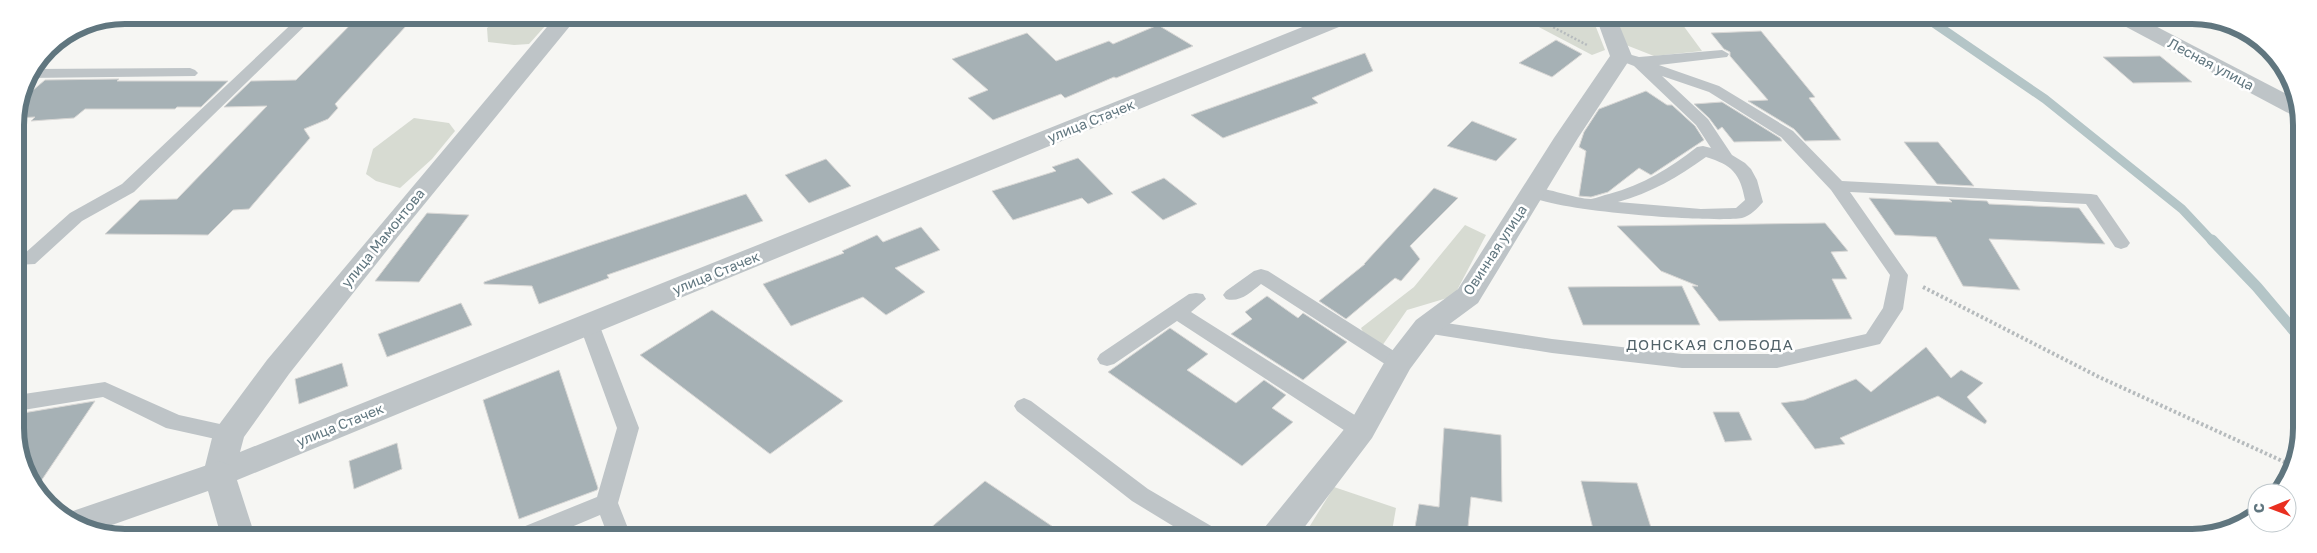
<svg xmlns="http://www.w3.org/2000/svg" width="2317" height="553" font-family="'Golos Text',sans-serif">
<rect width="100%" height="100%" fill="#f6f6f3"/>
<g fill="#d7dbd2">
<polygon points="503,15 555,15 529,44 514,45 488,42 487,28"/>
<polygon points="1518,16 1592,17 1605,50 1592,55"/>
<polygon points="1615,17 1677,17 1702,51 1654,56 1626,45"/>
<polygon points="414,118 449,123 455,131 432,159 400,188 376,181 366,174 373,149"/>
<polygon points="1465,225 1486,235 1454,296 1407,310 1375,356 1361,328 1414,287"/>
<polygon points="1334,487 1396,508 1391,537 1303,537"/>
</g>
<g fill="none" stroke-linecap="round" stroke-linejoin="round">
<polyline stroke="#b4c5c7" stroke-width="9" points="1925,17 2045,99 2182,209 2213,242"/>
<polyline stroke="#b4c5c7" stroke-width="11" points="2212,240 2257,287 2300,338"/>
</g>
<g fill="#a6b1b5" stroke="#d8d7d5">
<polygon points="360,15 416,15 335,104 338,108 328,119 304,129 310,138 249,209 233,210 208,235 105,234 140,200 177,199 267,106 224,107 251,81 296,80"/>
<polygon points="1158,25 1193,46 1116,78 1114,77 1065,98 1061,94 993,120 968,98 988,90 952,59 1027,33 1056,61 1109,41 1113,44"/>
<polygon points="1761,31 1815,97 1809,98 1841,140 1805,141 1794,129 1748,101 1768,100 1730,56 1730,52 1724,49 1711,33"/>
<polygon points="1556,40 1582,54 1552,77 1519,63"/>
<polygon points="1365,53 1373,71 1312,98 1318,103 1223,138 1191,115"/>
<polygon points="2160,56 2192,82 2133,83 2103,57"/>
<polygon points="119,79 117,81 228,81 201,107 177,107 175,109 85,109 74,118 31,121 35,117 15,118 19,102 45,80"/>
<polygon points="1646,91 1667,105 1672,105 1695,126 1704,140 1651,175 1639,168 1608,192 1591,197 1579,196 1586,151 1579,147 1584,132 1599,109"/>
<polygon points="1722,102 1780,138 1782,141 1734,142 1722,127 1718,130 1709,118 1694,104"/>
<polygon points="1472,121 1517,139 1496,161 1447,146"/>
<polygon points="1904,142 1938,142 1974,186 1937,184"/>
<polygon points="1078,158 1113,194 1088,204 1082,198 1013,220 992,191 1056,171 1052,167"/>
<polygon points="826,159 851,186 809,203 785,175"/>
<polygon points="1164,178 1197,204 1163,220 1131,192"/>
<polygon points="1434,188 1458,198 1410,246 1420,259 1401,281 1395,278 1346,319 1319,301 1365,264 1364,264"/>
<polygon points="746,194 763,221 607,275 609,278 539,304 532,286 484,284 484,282 586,247"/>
<polygon points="1869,198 1952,202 1949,199 1987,201 1989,204 2079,208 2105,244 1989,239 2020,290 1963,286 1936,237 1895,235"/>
<polygon points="427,213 469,215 419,282 375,281"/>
<polygon points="1825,223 1848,251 1831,252 1847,279 1832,279 1852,319 1719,321 1692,286 1698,286 1661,271 1617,226"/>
<polygon points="921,227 940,250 895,268 925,292 886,315 863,297 791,326 763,284 844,253 842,251 877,235 883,242"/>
<polygon points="1682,286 1700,325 1583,325 1568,287"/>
<polygon points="1267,296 1298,318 1303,313 1347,342 1303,380 1231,334 1252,319 1245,312"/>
<polygon points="461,303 472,325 387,357 378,334"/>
<polygon points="712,310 741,330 843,401 770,454 640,355"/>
<polygon points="1170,328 1208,354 1187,370 1236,403 1264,380 1286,395 1272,408 1293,422 1242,466 1108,372"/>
<polygon points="1926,347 1951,378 1961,370 1983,383 1967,397 1987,421 1985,424 1938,396 1840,438 1845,444 1815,449 1781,403 1804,400 1856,379 1871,392"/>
<polygon points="342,363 348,386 299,404 295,379"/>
<polygon points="559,370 598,488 597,490 519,519 483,400"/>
<polygon points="95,401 37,487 17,450 17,414"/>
<polygon points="1713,412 1739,412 1752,440 1725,442"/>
<polygon points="1444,428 1501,435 1502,502 1471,497 1467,537 1434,537 1414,533 1419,504 1439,507"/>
<polygon points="397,443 402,469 354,489 349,461"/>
<polygon points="985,481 1068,537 920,537"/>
<polygon points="1581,481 1637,483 1654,537 1595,537"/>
</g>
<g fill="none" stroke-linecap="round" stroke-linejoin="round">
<polyline stroke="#b6bbbd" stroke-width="2.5" stroke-dasharray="2 2" stroke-linecap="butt" points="1532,16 1587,45"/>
<polyline stroke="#b6bbbd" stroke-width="4" stroke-dasharray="2.5 2.5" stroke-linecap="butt" points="1923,287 2099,377 2291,465"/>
<g fill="#bec4c7" fill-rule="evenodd">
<polygon points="301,15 316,15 134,192 82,221 35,264 16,265 16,253 24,254 70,213 122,184"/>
<path d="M1722 50 1729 54 1727 57 1659 65 1719 86 1793 131 1842 181 2091 194 2097 195 2130 243 2127 247 2121 249 2115 247 2086 204 1850 192 1908 275 1903 309 1880 344 1777 368H1682L1552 353 1419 332 1416 327 1419 322 1426 320 1552 339 1682 354H1777L1866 334 1883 308 1890 275 1831 190 1781 137 1709 92 1662 76 1708 119 1732 155 1745 163 1751 169 1757 180 1763 202C1758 208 1750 216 1742 218 1715 223 1537 211 1524 192L1527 188C1542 185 1573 199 1591 199 1597 198 1604 195 1609 194 1643 185 1670 168 1697 147L1703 146 1711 148 1696 125 1634 66 1616 59 1614 56 1621 52 1639 57ZM1706 157C1732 165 1740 173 1745 200L1736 208 1701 209 1618 202C1651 193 1678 177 1706 157Z"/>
<polygon points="190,68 195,70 198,73 195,76 27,78 32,69"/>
<path d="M1261 269 1268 271 1405 358 1408 363 1405 368 1398 370 1391 368 1261 284C1251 292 1240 303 1226 299L1223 295 1226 291 1254 271Z"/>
<polygon points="1196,293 1203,294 1206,299 1191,312 1369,424 1372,430 1369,436 1361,438 1353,436 1177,321 1114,364 1107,366 1100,364 1097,359 1100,354 1189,294"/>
<polygon points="589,317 596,319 599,324 639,428 618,503 631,536 608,536 600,515 550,536 515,536 518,529 597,497 617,428 579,324 582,319"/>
<polygon points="105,382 179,415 229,426 237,428 240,434 237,440 229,442 166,428 103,397 17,411 17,395"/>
<polygon points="1024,398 1031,401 1148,489 1218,530 1222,537 1191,537 1132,501 1017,411 1014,406 1017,401"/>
</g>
<g fill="#bec4c7" fill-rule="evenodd">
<polygon points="557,15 579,15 400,234 289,374 244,437 240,452 1330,16 1359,16 1356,20 230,483 219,487 208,483 203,474 213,434 218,426 267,360"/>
<polygon points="1596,17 1616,17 1632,56 1578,138 1478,303 1436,334 1410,369 1372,438 1297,537 1260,537 1265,527 1350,422 1388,356 1416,320 1458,289 1554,138 1610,56"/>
<polygon points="2112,17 2138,17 2298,100 2300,104 2300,117 2292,115 2115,21"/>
</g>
<polygon fill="#bec4c7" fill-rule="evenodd" points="219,461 230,465 235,474 255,536 221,536 208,491 95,531 66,516 67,513"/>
</g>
<g text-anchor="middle" stroke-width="5" stroke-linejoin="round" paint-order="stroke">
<g font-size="14" fill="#60767f" stroke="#fff">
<text transform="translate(2211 64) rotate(28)" y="5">Лесная улица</text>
<text transform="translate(1091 121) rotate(-22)" y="5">улица Стачек</text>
<text transform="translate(383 238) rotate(-51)" y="5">улица Мамонтова</text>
<text transform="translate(1495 250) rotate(-57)" y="5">Овинная улица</text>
<text transform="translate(716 273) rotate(-22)" y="5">улица Стачек</text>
<text transform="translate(340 425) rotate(-22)" y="5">улица Стачек</text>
</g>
<g font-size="15" letter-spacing="1" fill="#52636a" stroke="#fff">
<text x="1710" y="350">ДОНСКАЯ СЛОБОДА</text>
</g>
</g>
<path d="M0 0H2317V553H0ZM125 24H2192A101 101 0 0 1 2293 125V428A101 101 0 0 1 2192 529H125A101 101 0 0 1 24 428V125A101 101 0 0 1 125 24Z" fill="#fff" fill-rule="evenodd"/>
<path fill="none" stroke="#60767f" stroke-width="6" d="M125 24H2192A101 101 0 0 1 2293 125V428A101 101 0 0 1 2192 529H125A101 101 0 0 1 24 428V125A101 101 0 0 1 125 24Z"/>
<g transform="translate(2272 508) rotate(269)"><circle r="24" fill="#ffffff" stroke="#bfc8cc"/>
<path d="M0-4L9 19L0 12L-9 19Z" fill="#e92f20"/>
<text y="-8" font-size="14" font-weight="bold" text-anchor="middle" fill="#60767f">С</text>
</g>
</svg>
